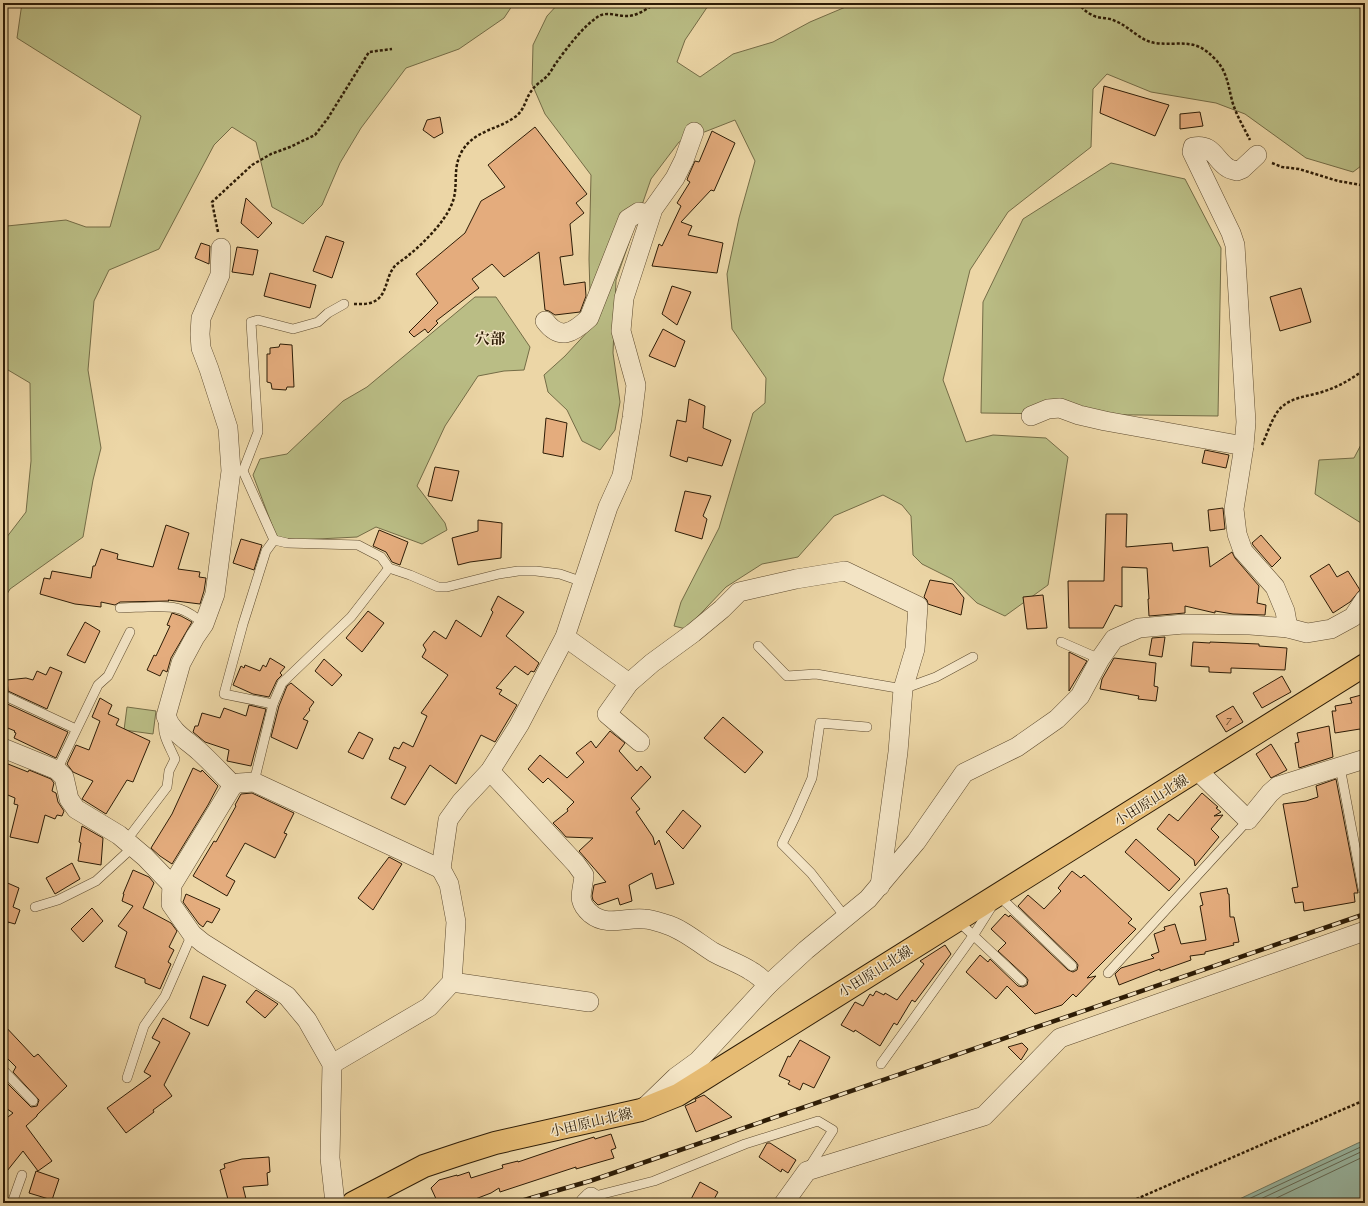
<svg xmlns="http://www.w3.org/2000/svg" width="1368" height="1206" font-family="'Sorts Mill Goudy','Noto Serif JP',serif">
<rect width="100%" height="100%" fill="#ecd6a6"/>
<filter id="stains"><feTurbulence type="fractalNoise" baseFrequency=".005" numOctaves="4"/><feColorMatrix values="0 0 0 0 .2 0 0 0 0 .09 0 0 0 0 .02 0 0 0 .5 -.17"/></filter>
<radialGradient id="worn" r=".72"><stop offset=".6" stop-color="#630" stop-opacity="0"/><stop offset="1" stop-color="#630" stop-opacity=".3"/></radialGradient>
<g fill="#babd85" stroke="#746c46">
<polygon points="22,3 514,3 504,18 459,49 406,68 361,128 340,163 322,205 303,224 272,207 256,142 232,127 214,145 159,249 109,270 94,301 88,370 101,448 93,480 83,537 10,589 3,601 3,542 26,512 31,461 30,383 3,367 3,230 7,226 66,220 86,227 110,227 141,116 17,38"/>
<polygon points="559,3 710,3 685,40 677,62 700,77 733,54 773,42 810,22 855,3 1365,3 1365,163 1353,172 1306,158 1245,114 1216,103 1151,92 1107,74 1093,89 1091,147 1008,212 970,270 943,380 966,442 993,435 1046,438 1068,457 1048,585 1005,616 977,603 952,579 922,564 913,555 911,516 902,505 883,495 834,516 798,557 762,564 726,587 686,629 674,626 681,602 719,528 753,413 765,403 766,378 732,329 727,274 739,218 755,161 735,120 679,142 651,179 616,280 613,353 620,402 615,430 600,450 582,441 567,410 548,392 544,375 565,356 591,328 589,259 591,175 545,114 532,84 533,45 547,16"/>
<polygon points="1111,163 1185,179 1221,248 1218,416 981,413 983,302 1023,219"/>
<polygon points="475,297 496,297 530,347 524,370 504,371 478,376 445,426 417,486 445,523 447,530 422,544 376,527 357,537 278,541 253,475 260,459 287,454 343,401 367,387"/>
<polygon points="1365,437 1365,522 1361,523 1315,494 1319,460 1354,458"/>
<polygon points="127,707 156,711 153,734 124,730"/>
</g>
<polygon fill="#99b9a5" stroke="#6e7a65" points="1365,1141 1365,1203 1231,1203 1358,1143"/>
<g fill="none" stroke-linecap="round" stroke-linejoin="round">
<g stroke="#636a56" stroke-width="1">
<polyline points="1240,1203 1365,1145"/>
<polyline points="1252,1203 1365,1150"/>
<polyline points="1266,1203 1365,1156"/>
</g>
</g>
<g fill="#e4ac7d" stroke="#2d1c06">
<polygon points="1104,86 1169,105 1155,136 1100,113"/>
<polygon points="1200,112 1203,126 1180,129 1180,114"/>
<polygon points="440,117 443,133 434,138 423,130 427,120"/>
<polygon points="535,127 587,194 576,203 584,213 570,224 573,255 560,257 564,285 585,282 586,296 580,312 555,315 549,311 545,310 539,252 504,277 492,264 472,279 479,288 436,321 438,323 428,333 425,329 414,337 409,332 438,303 416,274 465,233 481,201 505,187 488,165"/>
<polygon points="712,131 735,143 714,191 711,190 681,222 692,226 688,235 723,243 717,273 652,266 659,244 662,246 681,206 677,203 690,182 687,180 688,177 695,161 699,162"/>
<polygon points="246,198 272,223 258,238 241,223"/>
<polygon points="326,236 344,242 332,278 313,271"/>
<polygon points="201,243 210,246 209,264 195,258"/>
<polygon points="237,247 258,250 253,275 232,272"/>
<polygon points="270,273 316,285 310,308 264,296"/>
<polygon points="672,286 691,292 677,325 662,314"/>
<polygon points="1301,288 1311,322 1280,331 1270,297"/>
<polygon points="663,329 685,341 675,367 649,356"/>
<polygon points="280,344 292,345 294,387 287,387 286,390 272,389 271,383 267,382 267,354 270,354 270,348 279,347"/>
<polygon points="689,399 705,406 703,428 731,440 722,466 688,457 687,462 670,456 677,420 686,422"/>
<polygon points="546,418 567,423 563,457 543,453"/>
<polygon points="1205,450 1229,455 1226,468 1202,463"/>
<polygon points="435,467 459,471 452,501 428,496"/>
<polygon points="685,491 711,496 703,516 707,519 702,539 675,531"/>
<polygon points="1223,508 1225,529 1210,531 1208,510"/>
<polygon points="1106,514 1127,514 1126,547 1172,543 1173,551 1208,547 1210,567 1232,552 1235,558 1259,586 1257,603 1266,605 1265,615 1233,614 1215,611 1215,613 1185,606 1185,613 1149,616 1148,599 1149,599 1147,568 1122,567 1122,607 1115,605 1103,628 1069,628 1068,581 1104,581"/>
<polygon points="478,520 502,523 501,558 470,562 458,565 452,538 478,531"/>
<polygon points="166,525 189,533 178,569 200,572 199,577 206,578 204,591 200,604 168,600 169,601 120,602 115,605 101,602 101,607 75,604 40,594 44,578 50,579 52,571 91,578 93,566 95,566 101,549 118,554 117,559 153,567"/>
<polygon points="379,530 408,542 400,565 392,562 386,552 373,546"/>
<polygon points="1261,535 1281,558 1272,567 1253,545 1252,543"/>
<polygon points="241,539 262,545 254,570 233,563"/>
<polygon points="1329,564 1337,577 1348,571 1360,590 1350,602 1333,613 1310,576"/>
<polygon points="930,580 953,584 964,598 961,615 928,604 927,600 924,597"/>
<polygon points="1043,595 1047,628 1027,629 1023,597"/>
<polygon points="498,596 524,612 506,636 539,663 534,672 531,671 528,675 515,666 496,688 502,690 499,694 517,705 495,742 481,735 456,784 430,765 405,805 391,798 406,767 389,759 394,747 399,749 403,742 413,747 427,716 421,713 448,675 422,657 426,650 423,645 434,631 446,639 456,620 481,637 493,612 491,610"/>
<polygon points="368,611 384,623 362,652 346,638"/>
<polygon points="172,613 181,616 192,622 171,658 167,672 163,670 160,676 147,670 154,655 156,656 170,626 167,625"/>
<polygon points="85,622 100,631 85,663 67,655"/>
<polygon points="1165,637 1162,657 1149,655 1152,638"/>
<polygon points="1193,642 1210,643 1210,642 1259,644 1259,646 1287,648 1285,670 1231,668 1231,673 1209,672 1209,667 1191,666"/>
<polygon points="1069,652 1087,661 1069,691"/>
<polygon points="270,658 285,667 280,673 282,675 277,680 269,697 253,694 233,685 241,666 244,668 245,665 260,671 263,665 266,667"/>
<polygon points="1114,658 1156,663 1154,686 1158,687 1156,701 1138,699 1139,696 1100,689 1102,679"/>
<polygon points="324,659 342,675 332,686 315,671"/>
<polygon points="50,667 62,672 47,709 8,691 7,680 26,678 33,680 37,671 46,675"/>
<polygon points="1282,676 1291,692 1262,708 1253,693"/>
<polygon points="291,683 314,702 309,709 310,710 303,719 308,721 297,749 271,737 279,706 287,686"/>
<polygon points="1365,694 1365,735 1362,736 1360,729 1335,733 1332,711 1336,711 1335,706 1352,703 1350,698"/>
<polygon points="100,698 112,705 108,714 119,719 116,725 150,741 133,782 127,780 106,814 82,799 93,781 73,772 67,764 76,745 89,750 100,721 92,717"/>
<polygon points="3,702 68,732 56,758 14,738 16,733 14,732 15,731 3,726"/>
<polygon points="249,705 266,709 251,766 227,761 229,750 205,742 193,732 195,726 198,726 202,713 220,718 224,708 246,716"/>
<polygon points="1233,706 1243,722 1226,732 1216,716"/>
<polygon points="723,717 763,752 745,773 704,738"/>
<polygon points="1329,726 1333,757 1299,768 1295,743 1299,742 1297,733"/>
<polygon points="610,731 625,743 619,751 637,771 641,766 651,777 631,798 640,809 636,812 653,837 655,845 659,840 674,884 656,889 652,873 629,885 632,901 620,905 618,898 598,905 593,900 592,896 594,885 606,882 579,851 593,838 566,837 559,829 553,823 568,811 567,809 574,802 548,778 543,783 528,769 540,755 567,778 584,762 576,753 591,741 596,748"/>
<polygon points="359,732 373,739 363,759 348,752"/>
<polygon points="1271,744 1287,770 1271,778 1256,754"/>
<polygon points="3,762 28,772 29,770 51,779 54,783 52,791 56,793 58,802 64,811 62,816 57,815 55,819 45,815 38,843 10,837 18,805 14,804 15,798 3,793"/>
<polygon points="193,768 201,772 202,770 218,786 208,805 172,864 160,856 151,848 172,814"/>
<polygon points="1336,779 1358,893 1354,893 1355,902 1304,911 1303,902 1295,903 1292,888 1298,887 1283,804 1306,801 1318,797 1316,786"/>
<polygon points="252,793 294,813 284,833 287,834 275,858 245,843 226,876 235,881 227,896 193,876 214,841 216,842 236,806 235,805 241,794"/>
<polygon points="1202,793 1218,807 1216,808 1221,812 1214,816 1223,815 1211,829 1219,837 1195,866 1194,860 1157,829 1169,814 1178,821"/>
<polygon points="683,810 701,826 683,849 666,832"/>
<polygon points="82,826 103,838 101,865 78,861 81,843 79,842"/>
<polygon points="1136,839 1180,879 1169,891 1125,852"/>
<polygon points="389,857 402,864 373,910 358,898"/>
<polygon points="72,863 80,879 55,894 46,878"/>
<polygon points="133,870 149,877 154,883 143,908 171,923 177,931 169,947 174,950 168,962 171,964 160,989 145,983 145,979 115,967 127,932 118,926 133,906 122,901 124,894 123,894"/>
<polygon points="1072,871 1081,878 1084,875 1105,894 1132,919 1128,923 1136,929 1087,978 1096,976 1076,997 1073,994 1062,1005 1035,1014 1007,986 996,999 966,972 980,955 988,962 990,959 1018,986 1023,987 1027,985 1028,980 1026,977 998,951 1006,943 991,929 1005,914 1009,917 1010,915 1068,970 1073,972 1077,970 1078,965 1076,962 1018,906 1028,895 1044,909 1061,891 1058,888"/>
<polygon points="3,881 19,888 13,907 20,910 15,924 8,922 6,930 3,929"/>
<polygon points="1227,888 1228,894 1229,894 1230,917 1234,917 1239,942 1233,943 1234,945 1205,952 1205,954 1190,956 1191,960 1160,971 1160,969 1119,985 1115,974 1121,968 1154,958 1151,955 1159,952 1154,934 1165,930 1164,927 1175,924 1181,944 1206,940 1200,906 1203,905 1200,893"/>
<polygon points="186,894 220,909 212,923 207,921 203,927 199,924 183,902"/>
<polygon points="92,908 103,921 83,942 71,929"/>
<polygon points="945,945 951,954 915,1002 912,1000 897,1025 894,1023 880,1046 855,1030 854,1032 841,1025 855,1002 863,1006 870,994 873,996 876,991 884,995 885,993 897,1000 924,964 920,961"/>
<polygon points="203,976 226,985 208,1026 190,1018"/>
<polygon points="256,990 278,1004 265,1018 246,1002"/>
<polygon points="163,1018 190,1033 164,1085 172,1096 153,1110 154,1112 126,1133 107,1108 151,1076 144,1072 160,1042 152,1038"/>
<polygon points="3,1024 34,1057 38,1054 67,1086 37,1115 37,1116 26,1126 52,1161 38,1171 23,1151 3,1176 3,1121 13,1113 3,1106 3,1086 6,1082 31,1107 37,1106 39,1100 13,1072 16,1067 3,1054"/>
<polygon points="800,1040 830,1057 814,1088 803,1083 800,1090 788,1084 790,1081 779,1076 788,1056 790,1057"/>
<polygon points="1022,1043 1028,1049 1021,1060 1008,1047"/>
<polygon points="704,1095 732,1117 696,1132 685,1106 696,1101 695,1099"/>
<polygon points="611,1134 616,1148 611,1150 614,1158 576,1169 576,1167 500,1192 499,1188 491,1193 465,1203 438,1203 431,1188 439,1180 457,1175 457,1176 469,1172 471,1178 503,1168 502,1165 518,1161 518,1162 559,1148 594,1137 595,1139"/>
<polygon points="767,1143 770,1143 796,1160 788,1173 782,1169 781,1172 759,1157"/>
<polygon points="269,1157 270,1172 267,1173 268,1185 243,1187 247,1203 229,1203 220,1170 225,1168 224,1164 242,1159"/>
<polygon points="36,1171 59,1179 52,1200 29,1193"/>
<polygon points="700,1182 718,1192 712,1203 689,1203"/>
</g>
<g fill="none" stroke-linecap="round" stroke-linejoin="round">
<g stroke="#5d4a2e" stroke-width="10">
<g id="lane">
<polyline points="274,540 287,543 358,545 381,557 389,568 410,575 438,587 447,587 499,574 518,571 536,571 560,574 583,582"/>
<path d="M120 608C135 608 167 604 180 609 189 612 197 618 204 624"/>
<polyline points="1061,642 1100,659"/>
<polyline points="758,646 787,676 816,674 903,689 936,677 973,657"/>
<polyline points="3,695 76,729"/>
<polyline points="273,704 224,694 243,624 266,551 274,540 243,471 258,432 251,322 258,320 293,329 318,322 328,313 344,304"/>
<polyline points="1340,767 1363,889"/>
<polyline points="57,770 98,685 108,676 130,632"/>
<polyline points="254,782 273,704 282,683 351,617 389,568"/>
<path d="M126 841 167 787 169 771 175 759C170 747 161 734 164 721"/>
<polyline points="998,895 1072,966"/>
<polyline points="35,907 58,900 96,881 133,847"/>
<polyline points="846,918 811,873 782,844 795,817 812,778 820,723 867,727"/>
<polyline points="958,921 1022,981"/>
<polyline points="1108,973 1248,820"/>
<polyline points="881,1064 973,936 992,906"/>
<polyline points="3,1070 33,1101"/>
<polyline points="127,1078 144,1026 165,996 192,934"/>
<polyline points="591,1197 654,1181 745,1144 818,1121 833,1130 808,1169"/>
<polyline points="12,1203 22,1175"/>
</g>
</g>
<g stroke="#5d4a2e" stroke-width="20">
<g id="street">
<path d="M1257 155 1242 169 1237 171C1234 170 1231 170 1228 168 1215 160 1213 143 1193 147L1192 152 1231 233 1235 245 1246 422 1244 446 1234 509 1237 534 1243 551 1275 587 1285 611 1288 628"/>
<path d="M221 248 220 275 201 318 200 334 201 348 209 369 228 428 231 471 215 594 204 624 195 637 181 663 166 716C172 733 187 740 200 752 211 762 222 774 233 785"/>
<path d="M545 321C560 341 573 333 589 318L628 219 639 212 651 214"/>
<polyline points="1031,416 1048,409 1060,408 1079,415 1105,421 1244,446"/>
<polyline points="565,637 629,683"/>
<polyline points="640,742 607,714 629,683 652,663 693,633 722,609 739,592 796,579 845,571 918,606 915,649 903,689 898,752 880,886"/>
<polyline points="3,748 57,770 64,777 69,799 76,809 119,835 145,857 172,885"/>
<path d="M490 771 576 864 584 875C583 892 575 900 591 914 607 927 626 917 644 919 651 919 659 922 665 924 683 929 697 942 713 952 725 959 739 963 751 971 757 974 763 980 768 985"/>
<polyline points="1198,771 1248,820 1270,793 1278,786 1365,759"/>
<polyline points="452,982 589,1002"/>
<polyline points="332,1064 429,1007 452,982 456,922 449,884 441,869 448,820 461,802 490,771 519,725 565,637 608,507 622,476 632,418 636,385 621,331 624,298 653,209 675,178 684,160 694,132"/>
<polyline points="645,1107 676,1077 698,1061 768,985 806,950 868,899 916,842 964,773 1017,747 1057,719 1080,696 1100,659 1114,639 1139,628 1184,624 1250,625 1288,628 1307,633 1331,629 1353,617 1365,599"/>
<polyline points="335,1203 330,1158 332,1064 307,1020 287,996 203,943 192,934 171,904 172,885 233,785 239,783 254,782 441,869"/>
<polyline points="585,1203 591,1197"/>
<polyline points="784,1203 807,1171 984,1116 1060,1038 1365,931"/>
</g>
</g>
<g stroke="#2d1c06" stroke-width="24">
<polyline id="primary" points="353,1203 424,1166 463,1153 495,1143 641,1110 678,1095 1365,665"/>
</g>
<g stroke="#2d1c06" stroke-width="2.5" stroke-dasharray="3 2" stroke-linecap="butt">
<path d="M1078 3C1082 8 1086 12 1092 15 1099 19 1108 17 1115 21 1129 26 1140 41 1155 43 1181 46 1195 37 1215 59 1228 72 1228 87 1233 104 1237 116 1244 128 1250 140"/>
<polyline points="1272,163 1282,167 1299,169 1338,181 1361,185 1365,188"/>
<polyline points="218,232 212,202 252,165 271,154 290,147 315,135 328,118 369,52 392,49"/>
<path d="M354 304C363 304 373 305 380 297 387 289 387 276 394 267 398 262 405 259 410 254 424 243 444 222 451 206 460 187 451 170 462 151 475 130 497 130 515 117 525 110 525 99 532 90 536 84 543 81 548 75 551 72 553 67 556 63 567 48 583 26 599 16 608 11 620 17 629 16 639 15 648 8 656 3"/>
<path d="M1262 445C1267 434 1271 421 1278 411 1289 397 1306 397 1322 392 1338 387 1352 379 1365 369"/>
<polyline points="1127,1203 1365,1100"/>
</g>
<use href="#lane" stroke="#f3e4c5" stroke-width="9"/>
<use href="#street" stroke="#f3e4c5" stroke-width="19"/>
<use href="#primary" stroke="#e6bb73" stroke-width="22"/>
<g stroke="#2d1c06" stroke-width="4.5">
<polyline id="rail" points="514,1203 590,1181 1365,914"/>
</g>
<use href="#rail" stroke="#f3e4c5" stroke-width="3" stroke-dasharray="9" stroke-linecap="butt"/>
</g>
<g text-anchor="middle" stroke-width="3" stroke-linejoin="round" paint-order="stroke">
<g font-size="12" fill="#5b4024">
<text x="1229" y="723">7</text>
</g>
<g font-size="14" fill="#2d1c06" stroke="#f3e4c5">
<text transform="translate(1151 800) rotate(-32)" y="5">小田原山北線</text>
<text transform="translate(875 971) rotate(-32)" y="5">小田原山北線</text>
<text transform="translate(591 1122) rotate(-13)" y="5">小田原山北線</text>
</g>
<g font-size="15" font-weight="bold" fill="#2d1c06" stroke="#f3e4c5">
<text x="490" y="344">穴部</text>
</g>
</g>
<rect width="1368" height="1206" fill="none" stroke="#ecd6a6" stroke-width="16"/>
<rect x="4" y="4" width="1360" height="1198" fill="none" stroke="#2d1c06" stroke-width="2"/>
<rect x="8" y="8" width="1352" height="1190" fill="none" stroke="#2d1c06"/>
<rect width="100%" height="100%" filter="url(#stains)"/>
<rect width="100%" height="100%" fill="url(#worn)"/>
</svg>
